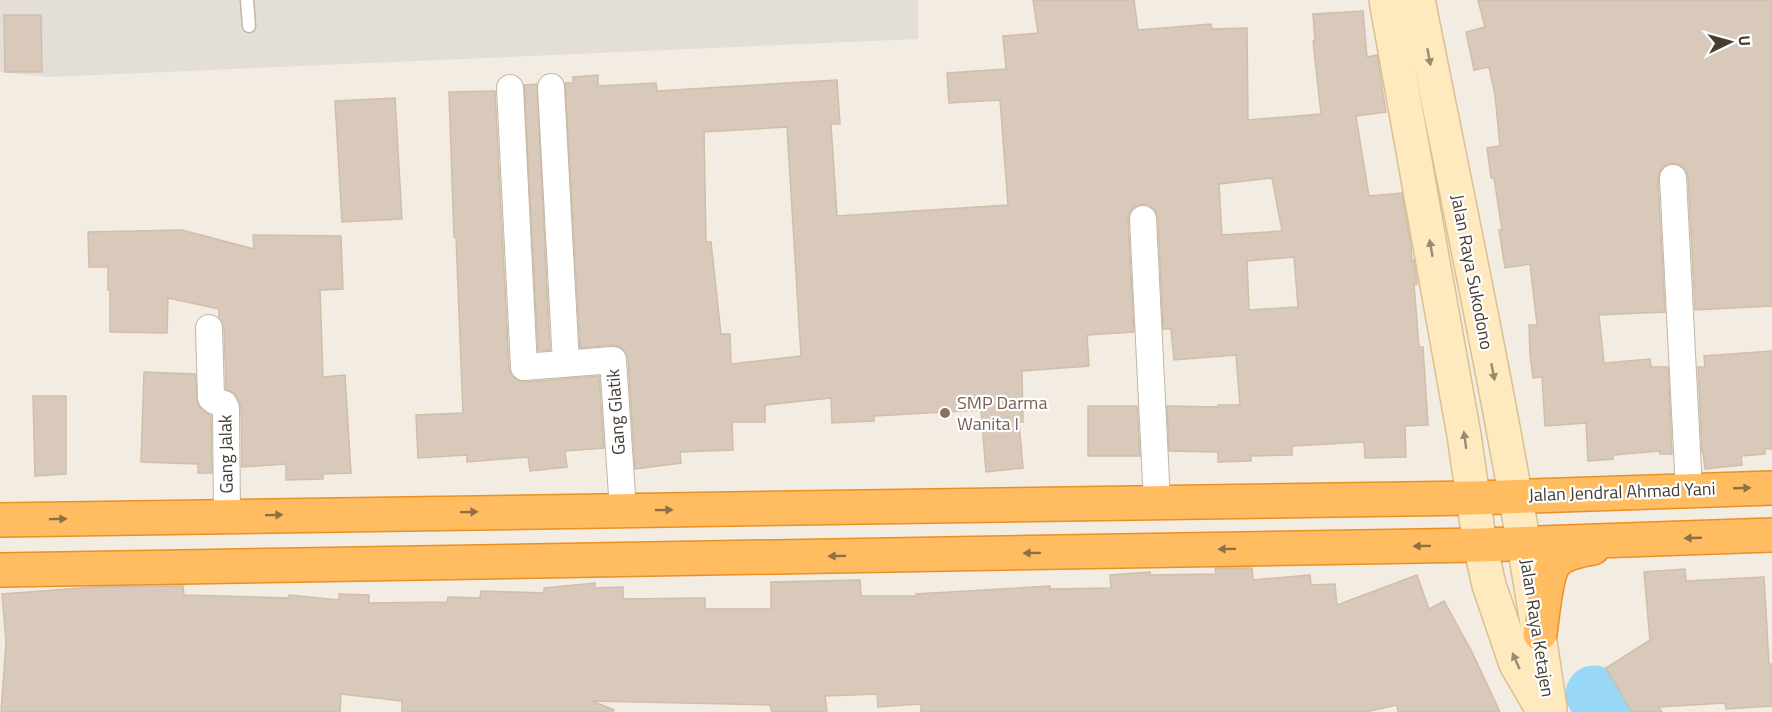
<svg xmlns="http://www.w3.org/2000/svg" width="1772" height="712" font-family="'Titillium Web',sans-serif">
<rect width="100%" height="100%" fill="#f3ece2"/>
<polygon fill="#e4ded8" points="0,0 918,0 918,39 51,77 0,72"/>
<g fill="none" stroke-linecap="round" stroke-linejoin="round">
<polyline stroke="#98d8f6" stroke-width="57" points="1594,694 1606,712"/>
</g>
<g fill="#d8c9ba" stroke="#d1bea9" stroke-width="1.5" fill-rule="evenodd">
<path d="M1033 0H1134L1138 30 1211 24 1212 29 1247 28 1248 120 1321 114 1313 41H1315L1313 14 1363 11 1367 57 1377 55 1386 112 1356 116 1369 196 1402 193 1411 246 1412 261 1414 260 1416 275 1417 284H1414L1419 347H1423L1428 425 1405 426 1406 457 1365 458 1364 442 1292 446V455L1251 456V461L1218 462V452L1169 451 1167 406 1218 407V405H1240L1236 355 1174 360 1171 329H1163L1158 218 1155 210 1149 205 1143 204 1134 207 1129 213 1128 220 1134 332 1087 335 1089 366 1022 371 1023 422H1019L1023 468 986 472 981 410 874 416V421L832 423 831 398 765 405V422H732L733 450 680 452 681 463 635 469 628 359 626 352 620 347 612 345 580 348 565 83H573V77L598 75V86L656 83 657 91 837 80 840 124H831L837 216 1008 205 1000 100 949 103 947 73 1006 69 1003 36 1038 33ZM787 127 801 356 731 364 730 334H721L711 242H706L704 132ZM1272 178 1282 231 1222 235 1219 184ZM1294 257 1298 307 1249 310 1247 261Z"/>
<polygon points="1478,0 1772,0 1772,306 1695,310 1688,177 1686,170 1680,165 1672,163 1664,166 1660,171 1658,179 1665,312 1599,315 1604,363 1650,359 1651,367 1668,367 1672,454 1660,454 1660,451 1613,455 1613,459 1588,461 1586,423 1545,426 1542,377 1533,378 1530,355 1529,325 1537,325 1530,264 1505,268 1499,230 1502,230 1494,178 1491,178 1487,148 1500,146 1495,95 1489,67 1474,70 1466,32 1485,27"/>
<polygon points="4,15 41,15 42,72 5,72"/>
<polygon points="537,84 550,350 538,351 524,85"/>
<polygon points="495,91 509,368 511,375 517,380 525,382 599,376 604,448 565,451 567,467 530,471 528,457 467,462 467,455 418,458 416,415 463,413 456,237 454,237 449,92"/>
<polygon points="395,98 402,219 342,222 335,101"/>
<polygon points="182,230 254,249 253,235 341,236 343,289 320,290 323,377 345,375 351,473 323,474 323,479 286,480 286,464 242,467 241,408 239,401 234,393 226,389 224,328 219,318 219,309 168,298 167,333 110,332 110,290 108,290 108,267 89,267 88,232"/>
<polygon points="1772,351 1772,449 1765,449 1765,454 1741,456 1742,465 1705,469 1703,452 1702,452 1698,367 1705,367 1704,356"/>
<polygon points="144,372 195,374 198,404 202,410 211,416 212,473 198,473 198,464 141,462"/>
<polygon points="33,396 66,396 66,474 35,476"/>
<polygon points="1088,406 1137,406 1140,456 1088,456"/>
<polygon points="1215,568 1252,568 1253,580 1310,575 1311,585 1335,584 1337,605 1417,575 1429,609 1444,601 1472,652 1500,712 1398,712 1397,705 1365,712 921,712 921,704 878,707 877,694 825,696 827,712 772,712 770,705 592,701 614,710 613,712 402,712 402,701 341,694 340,712 1,712 6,643 2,594 95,587 183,586 184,595 288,598 289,595 339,600 339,594 369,595 369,603 447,602 448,597 480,598 481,591 544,593 544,588 595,583 595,588 623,587 623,599 705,598 705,609 771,609 771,582 860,580 861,596 916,596 916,594 1050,586 1050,589 1111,588 1110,575 1150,572 1150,575 1216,574"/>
<polygon points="1685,569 1686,581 1764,577 1769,664 1772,664 1772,706 1726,709 1725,703 1658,707 1662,712 1632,712 1606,668 1650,640 1644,572"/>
</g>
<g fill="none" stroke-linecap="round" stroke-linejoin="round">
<g stroke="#c2b6a7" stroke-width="15">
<polyline id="lane" points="247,0 249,26"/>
</g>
<g stroke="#c2b6a7" stroke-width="28">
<g id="street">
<polyline points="551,87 566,363"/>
<polyline points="510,88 524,367 613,360 623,510"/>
<polyline points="1673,178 1689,490"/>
<polyline points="1143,219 1157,502"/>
<polyline points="209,328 211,398 215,401 224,404 226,408 227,516"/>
</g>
</g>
<g stroke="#dac08f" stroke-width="36">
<g id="secondary">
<polyline points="1386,0 1464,435 1480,545 1489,585 1516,664 1544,712"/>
<path d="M1418 0C1465 236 1516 471 1550 709"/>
</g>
</g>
<g stroke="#ea9025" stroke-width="36">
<g id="highway">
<polyline points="0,520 1473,498 1772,488"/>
<polyline points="0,570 1480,545 1772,535"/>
<path d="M1540 634C1542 619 1546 576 1554 564 1562 554 1581 550 1593 548"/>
</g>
</g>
<use href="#lane" stroke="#fff" stroke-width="12"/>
<use href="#street" stroke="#fff" stroke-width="26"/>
<use href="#secondary" stroke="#ffeac0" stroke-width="33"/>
<use href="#highway" stroke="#ffbc61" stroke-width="33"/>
</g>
<defs><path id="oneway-solid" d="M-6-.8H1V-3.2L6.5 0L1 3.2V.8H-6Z" transform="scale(1.5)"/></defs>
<g fill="#998a72">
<use href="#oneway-solid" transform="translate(1429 57) rotate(79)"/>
<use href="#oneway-solid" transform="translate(1431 248) rotate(-100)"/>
<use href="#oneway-solid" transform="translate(1493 372) rotate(79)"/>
<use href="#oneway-solid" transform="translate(1465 440) rotate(-98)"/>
<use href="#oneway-solid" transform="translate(1516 661) rotate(-114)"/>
</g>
<g fill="#8f6f45">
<use href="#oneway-solid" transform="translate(1742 488) rotate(-2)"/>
<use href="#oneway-solid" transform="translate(664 510) rotate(-1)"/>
<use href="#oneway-solid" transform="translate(469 512) rotate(-1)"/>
<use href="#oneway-solid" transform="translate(274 515) rotate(-1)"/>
<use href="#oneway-solid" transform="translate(58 519) rotate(-1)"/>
<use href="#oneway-solid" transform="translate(1693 538) rotate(178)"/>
<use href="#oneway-solid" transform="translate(1422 546) rotate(179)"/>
<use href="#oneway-solid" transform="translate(1227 549) rotate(179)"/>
<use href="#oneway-solid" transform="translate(1032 553) rotate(179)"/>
<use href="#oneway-solid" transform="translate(837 556) rotate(179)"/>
</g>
<circle fill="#8d6e63" stroke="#fff" stroke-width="2" cx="945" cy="413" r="6"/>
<g text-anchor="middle" stroke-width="4.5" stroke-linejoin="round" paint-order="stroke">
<g font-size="18" fill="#453c32" stroke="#fff">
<text transform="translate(1472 272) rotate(79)" y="6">Jalan Raya Sukodono</text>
<text transform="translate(616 412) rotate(-94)" y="6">Gang Glatik</text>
<text transform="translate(226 454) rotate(-91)" y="6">Gang Jalak</text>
<text transform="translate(1622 492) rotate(-2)" y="6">Jalan Jendral Ahmad Yani</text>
<text transform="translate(1537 628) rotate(81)" y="6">Jalan Raya Ketajen</text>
</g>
<g font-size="18" fill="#785e54" stroke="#fff" text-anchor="start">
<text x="957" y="409">SMP Darma<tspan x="957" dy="21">Wanita I</tspan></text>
</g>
</g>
<g transform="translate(1730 42) rotate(85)" stroke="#ffffff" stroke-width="4.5" paint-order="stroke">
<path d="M0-4.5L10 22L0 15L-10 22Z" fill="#453c32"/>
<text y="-9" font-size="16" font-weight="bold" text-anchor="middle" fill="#453c32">U</text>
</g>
</svg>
